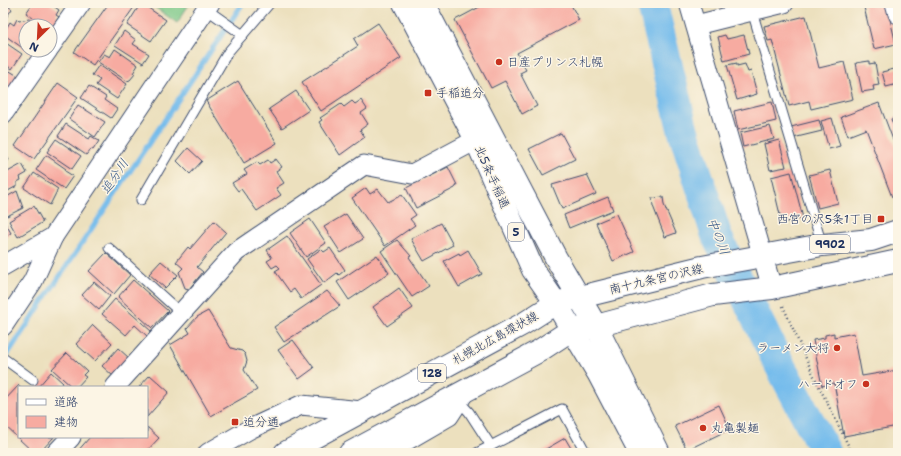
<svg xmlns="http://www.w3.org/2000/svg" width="901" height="456" font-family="'Shantell Sans','Klee One',sans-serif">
<rect width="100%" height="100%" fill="#fcf5e5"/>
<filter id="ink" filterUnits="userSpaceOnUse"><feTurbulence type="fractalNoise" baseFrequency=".025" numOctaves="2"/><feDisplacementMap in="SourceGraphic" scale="8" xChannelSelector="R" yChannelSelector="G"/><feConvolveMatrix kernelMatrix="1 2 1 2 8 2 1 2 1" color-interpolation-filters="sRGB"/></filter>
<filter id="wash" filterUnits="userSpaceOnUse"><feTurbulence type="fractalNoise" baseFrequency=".012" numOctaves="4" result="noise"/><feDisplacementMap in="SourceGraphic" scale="16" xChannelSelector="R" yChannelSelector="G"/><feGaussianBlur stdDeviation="0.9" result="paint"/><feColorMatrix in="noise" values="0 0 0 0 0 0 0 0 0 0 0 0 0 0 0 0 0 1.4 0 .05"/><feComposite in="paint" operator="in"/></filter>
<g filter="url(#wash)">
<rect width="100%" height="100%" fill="#ece0be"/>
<polygon fill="#7bc888" stroke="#4b7c73" points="149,3 190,3 177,23"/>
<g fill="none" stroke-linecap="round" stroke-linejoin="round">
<polyline stroke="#74bcec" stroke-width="5" points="3,361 243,3"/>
<polyline stroke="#74bcec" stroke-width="31" points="652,3 683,130 717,237 776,358 826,453"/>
</g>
<g id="blocks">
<g fill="#f7aba1">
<polygon points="3,3 12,9 3,22"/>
<polygon points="33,3 49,3 59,10 56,15 59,17 50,30 50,26 44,26 26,13"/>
<polygon points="109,3 137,3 93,65 74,52"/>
<polygon points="141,3 166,20 151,41 127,25"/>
<polygon points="487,3 570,3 579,20 517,53 526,70 520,73 537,106 522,114 505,81 491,88 455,20"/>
<polygon points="863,3 886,3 896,44 874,49"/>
<polygon points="806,16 819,68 844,62 853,99 811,109 809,101 789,106 772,40 768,41 764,26"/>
<polygon points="17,19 19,21 29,19 37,25 26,26 26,50 34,50 31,54 3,34 10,22 14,25"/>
<polygon points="378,23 401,58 321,111 302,82 358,46 354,39"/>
<polygon points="124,31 136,40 133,44 149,54 143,63 115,45"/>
<polygon points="725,35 727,39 744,35 749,54 724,61 718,37"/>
<polygon points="3,41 22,54 12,69 3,63"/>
<polygon points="115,49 138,65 133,73 135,74 130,80 127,81 98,62 104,54 110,57"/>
<polygon points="869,61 869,64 875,63 879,85 873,86 874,90 862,92 856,63"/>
<polygon points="737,63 737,66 745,64 748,72 751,71 757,94 737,100 727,65"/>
<polygon points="99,65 127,84 117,99 96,85 100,80 92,75"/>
<polygon points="3,67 18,76 3,101"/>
<polygon points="898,68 898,84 886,87 882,72"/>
<polygon points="238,81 277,143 244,163 206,101"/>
<polygon points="58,83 78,97 34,159 15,146"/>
<polygon points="89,86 106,97 104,100 117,109 111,118 81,98"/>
<polygon points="296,91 309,110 282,128 269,109"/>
<polygon points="361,100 367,109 361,113 368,124 360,130 365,137 340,155 319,122 322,120 320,118 341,104 344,107 352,101 355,104"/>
<polygon points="772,102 776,121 738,130 734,111"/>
<polygon points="879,103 898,153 898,194 892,197 866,129 848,136 841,117"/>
<polygon points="78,105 105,122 95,137 69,119"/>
<polygon points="898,116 898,136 891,119"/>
<polygon points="832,118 840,146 829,149 821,121"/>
<polygon points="819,120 822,131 793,138 791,127"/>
<polygon points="66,124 89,139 91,136 99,141 93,150 91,149 86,155 58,136"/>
<polygon points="770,126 774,139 743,147 740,133"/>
<polygon points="561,133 575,159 543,175 529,149"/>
<polygon points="56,139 81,156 72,169 47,152"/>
<polygon points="779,140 786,167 770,170 764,144"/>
<polygon points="188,148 202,161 190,174 177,161"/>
<polygon points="3,150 9,160 3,164"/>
<polygon points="46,155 66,169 65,171 73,176 64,189 36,170"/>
<polygon points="276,159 282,167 276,171 284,183 276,188 281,195 257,211 241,189 238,191 232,183 247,174 244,170 257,162 260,165 268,160 270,163"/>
<polygon points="22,164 27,173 20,177 21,180 17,182 17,186 6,192 3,186 3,178 5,177 4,174"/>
<polygon points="448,167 457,185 455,188 416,208 406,188"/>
<polygon points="830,170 838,203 818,208 809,175"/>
<polygon points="791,172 803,218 782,223 771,177"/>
<polygon points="34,173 58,189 50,205 24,188"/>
<polygon points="587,175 596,194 562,209 552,185"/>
<polygon points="366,188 370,194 378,189 388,202 402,195 416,215 410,219 415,225 385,246 352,198"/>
<polygon points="17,191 23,208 7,216 3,208 3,199"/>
<polygon points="608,197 613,210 569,228 564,215"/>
<polygon points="663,197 664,205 676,233 665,237 653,206 652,198"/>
<polygon points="34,206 43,222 18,237 9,221"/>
<polygon points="346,214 363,239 341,253 324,227"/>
<polygon points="617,214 634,252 613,261 596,223"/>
<polygon points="3,219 11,233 3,238"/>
<polygon points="310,219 326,243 306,257 290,233"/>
<polygon points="214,221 226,232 197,267 203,272 189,289 185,288 179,272 183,268 176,262 188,247 190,249"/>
<polygon points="441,223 453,245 424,261 411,239"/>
<polygon points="287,236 321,285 301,299 294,289 290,292 275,271 280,268 277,265 272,268 267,261 272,258 267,250"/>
<polygon points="397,240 411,256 409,257 429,286 412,297 381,251"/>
<polygon points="330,248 345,270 339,275 337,273 324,283 307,259 321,249 324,252"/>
<polygon points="468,250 482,274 459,287 444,261 459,253 460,255"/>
<polygon points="106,253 130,275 114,294 89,271"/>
<polygon points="377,255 389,273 349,300 337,282"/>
<polygon points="161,261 178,275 165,288 149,274"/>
<polygon points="133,280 168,311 152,328 118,297"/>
<polygon points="94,282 110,296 99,310 82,295"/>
<polygon points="399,288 413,308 387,326 373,307"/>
<polygon points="327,291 340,306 284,342 274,327"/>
<polygon points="115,299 151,331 147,336 135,325 126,335 102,314"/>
<polygon points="208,311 231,348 242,351 245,354 247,361 244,370 257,390 211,416 170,345 190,333 187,328 197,317"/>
<polygon points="93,325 112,343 95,361 76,344"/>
<polygon points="834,333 834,337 854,333 862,376 898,370 898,426 844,436 834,383 822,386 813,340 825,338 825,335"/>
<polygon points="293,340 314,368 299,379 278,350"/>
<polygon points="118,348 129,358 113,376 102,366"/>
<polygon points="67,353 87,371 83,375 86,377 77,387 72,387 52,369"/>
<polygon points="51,372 63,383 60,387 38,387"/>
<polygon points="150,375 169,392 147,417 147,387 139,387"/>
<polygon points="19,385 21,387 19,387 19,437 54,437 39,453 34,453 3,424 3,402"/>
<polygon points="719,405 730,429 687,450 675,426"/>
<polygon points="147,427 159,438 145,453 76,453 90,437 147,437"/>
<polygon points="565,438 572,450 568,453 539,453"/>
</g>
</g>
</g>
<g filter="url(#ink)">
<use href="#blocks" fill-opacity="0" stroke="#3a4a6c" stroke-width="1"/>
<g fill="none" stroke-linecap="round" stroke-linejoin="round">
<g stroke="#3a4a6c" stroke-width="11">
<g id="lane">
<polyline points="206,9 243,35"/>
<polyline points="752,11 822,245"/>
<polyline points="141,200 228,52 270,3"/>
<polyline points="109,248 181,313"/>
<polyline points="3,358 33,380"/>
<polyline points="459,401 469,412 491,446"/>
<polyline points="477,453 562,409 586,453"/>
</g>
</g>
<g stroke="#3a4a6c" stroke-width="21">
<g id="street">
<polyline points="689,3 772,288"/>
<polyline points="895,3 898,14"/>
<polyline points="696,25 784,3"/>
<polyline points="50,47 81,3"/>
<polyline points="3,114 48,50"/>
<polyline points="3,266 53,237 210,3"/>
<polyline points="3,326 33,281 53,237"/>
<polyline points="115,387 236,252 364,165 412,174 476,140"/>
<polyline points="56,453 71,437"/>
<polyline points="208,453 250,429 301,405 362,411"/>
<polyline points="385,453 449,416 466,390"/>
</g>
</g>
<g stroke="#3a4a6c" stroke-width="24">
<g id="primary">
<polyline points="285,453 523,324 556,303 702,267 822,245 871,240 898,231"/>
<polyline points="350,453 539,351 571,330 596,326 713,295 772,288 898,261"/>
</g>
</g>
<g stroke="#3a4a6c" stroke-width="24">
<g id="highway">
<polyline points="404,3 476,140 533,270 556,303 598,373 640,453"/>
<polyline points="423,3 556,258 596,326 659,453"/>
</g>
</g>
<polyline stroke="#3a4a6c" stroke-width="2.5" stroke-dasharray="1 3" stroke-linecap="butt" points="783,306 812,372 852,453"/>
<use href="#lane" stroke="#fff" stroke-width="9"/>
<use href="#street" stroke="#fff" stroke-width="19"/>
<use href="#primary" stroke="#fff" stroke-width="22"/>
<use href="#highway" stroke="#fff" stroke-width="22"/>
</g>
</g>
<g fill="#c8321e" stroke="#fcf5e5" stroke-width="1.5">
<circle cx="499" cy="62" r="4"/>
<rect x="424" y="89" width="8" height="8" rx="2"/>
<rect x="877" y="215" width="8" height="8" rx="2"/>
<circle cx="837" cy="348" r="4"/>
<circle cx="866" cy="384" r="4"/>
<rect x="231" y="418" width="8" height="8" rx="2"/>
<circle cx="703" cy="428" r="4"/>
</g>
<g text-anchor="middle" stroke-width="3" stroke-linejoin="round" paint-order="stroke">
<g fill="#fcf5e5" stroke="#5e6a86" stroke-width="1">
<rect x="508" y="223" width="16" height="18" rx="3"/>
<rect x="810" y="235" width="40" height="18" rx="3"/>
<rect x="418" y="364" width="28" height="18" rx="3"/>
</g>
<g font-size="11" font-weight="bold" fill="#1b2f5e">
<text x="516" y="236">5</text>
<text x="830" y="248">9902</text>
<text x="432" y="377">128</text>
</g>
<g font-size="12" fill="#1b2f5e" stroke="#fcf5e5" text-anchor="start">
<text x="507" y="66">日産プリンス札幌</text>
<text x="436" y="97">手稲追分</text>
<text x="873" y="223" text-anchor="end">西宮の沢5条1丁目</text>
<text x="829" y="352" text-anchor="end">ラーメン大将</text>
<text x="858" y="388" text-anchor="end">ハードオフ</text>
<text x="243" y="426">追分通</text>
<text x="711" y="432">丸亀製麺</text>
</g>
<g font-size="12" fill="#1b2f5e" stroke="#fcf5e5">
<text transform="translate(492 177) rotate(66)" y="4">北5条手稲通</text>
<text transform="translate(656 279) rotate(-13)" y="4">南十九条宮の沢線</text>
<text transform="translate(495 338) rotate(-29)" y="4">札幌北広島環状線</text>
</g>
<g font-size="13" font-style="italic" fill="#365989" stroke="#fcf5e5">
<text transform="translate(114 176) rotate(-56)" y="5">追分川</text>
<text transform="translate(719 236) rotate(68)" y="5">中の川</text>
</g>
</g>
<rect width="901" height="456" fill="none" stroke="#fcf5e5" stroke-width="16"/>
<rect x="18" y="386" width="130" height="52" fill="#fcf5e5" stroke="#a2a6af"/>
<rect x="26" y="399" width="20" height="6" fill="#ffffff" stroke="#a2a6af"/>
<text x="54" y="406" font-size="12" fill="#1b2f5e">道路</text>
<rect x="26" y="416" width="20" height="12" fill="#f7aba1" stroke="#a2a6af"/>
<text x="54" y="426" font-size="12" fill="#1b2f5e">建物</text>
<g transform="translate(38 38) rotate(204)"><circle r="19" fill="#fcf5e5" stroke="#a2a6af"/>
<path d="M0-3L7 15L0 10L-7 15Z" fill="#c8321e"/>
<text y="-6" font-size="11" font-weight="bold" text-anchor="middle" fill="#1b2f5e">N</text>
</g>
</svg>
